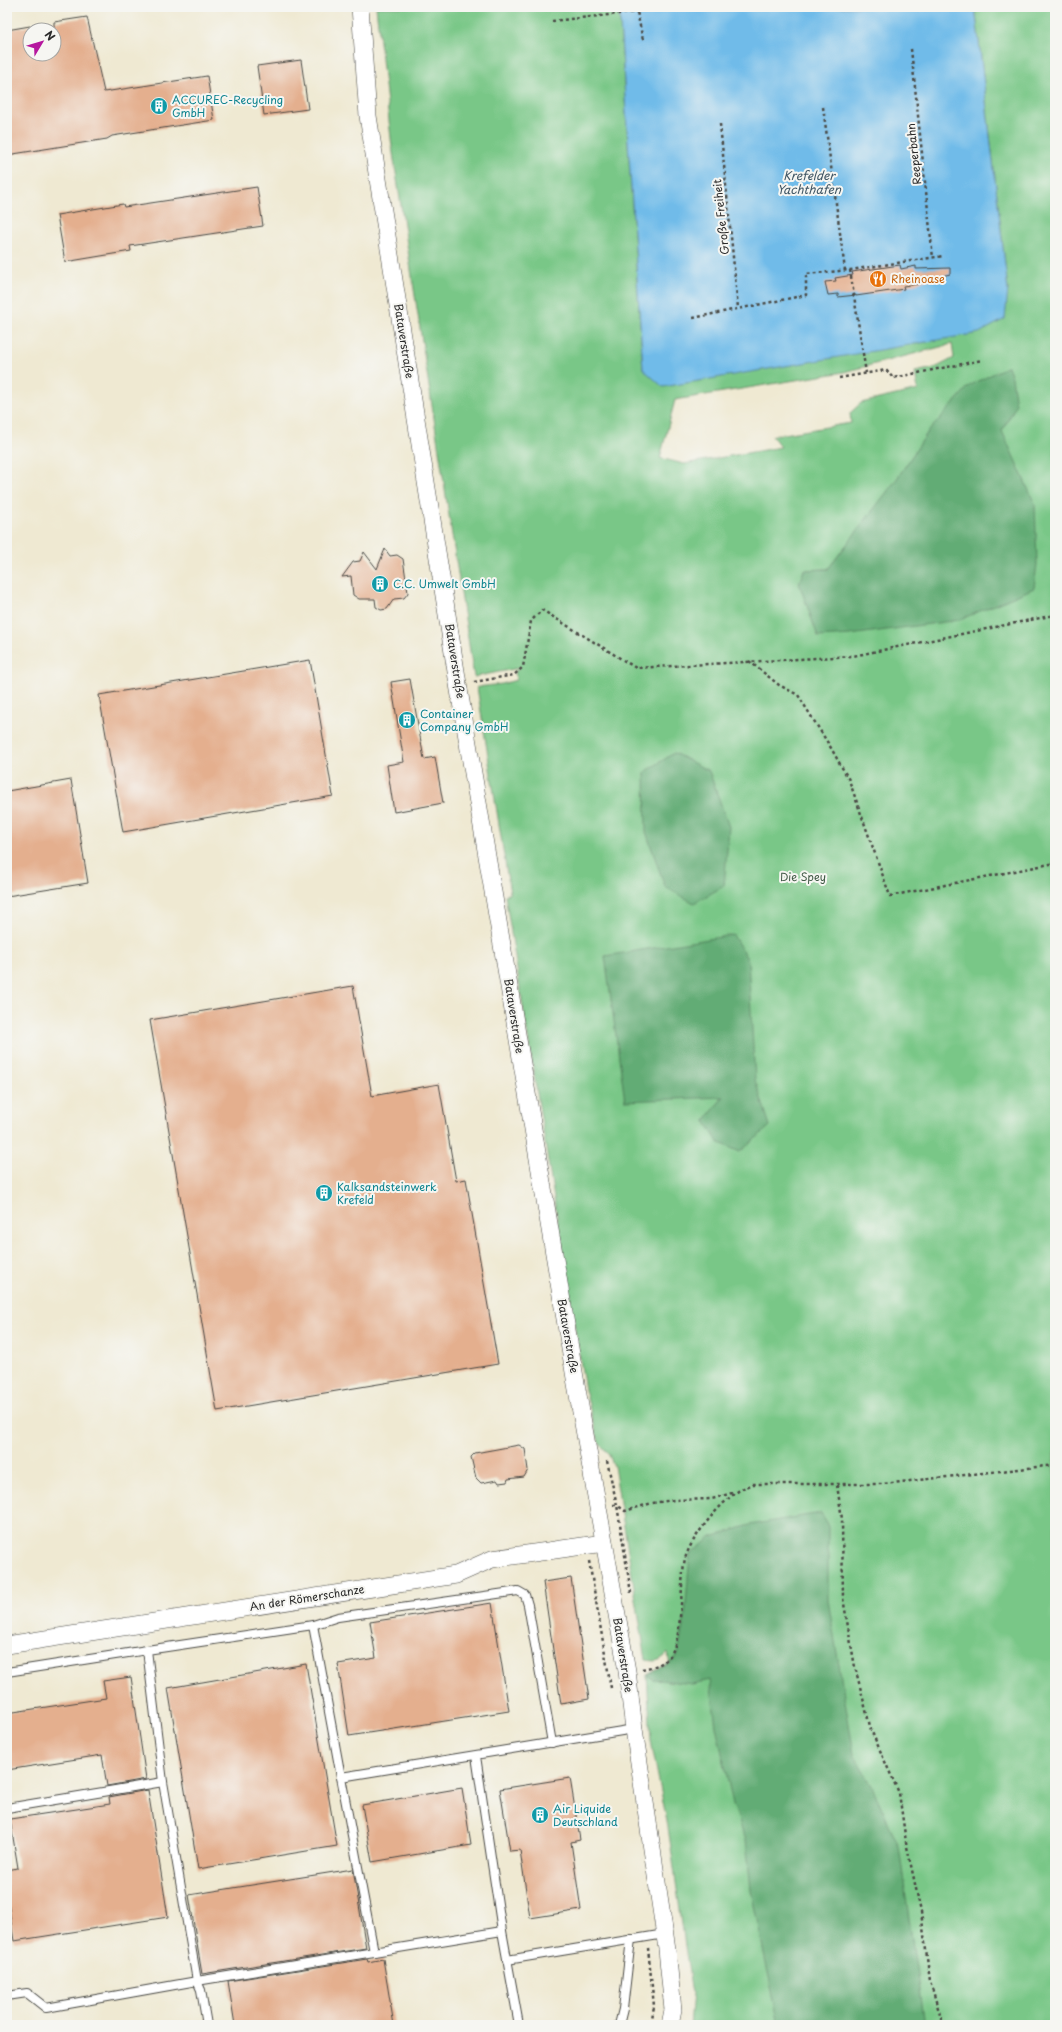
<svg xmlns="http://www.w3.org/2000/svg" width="1062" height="2032" font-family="'Playpen Sans',sans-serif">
<rect width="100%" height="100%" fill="#f6f6f2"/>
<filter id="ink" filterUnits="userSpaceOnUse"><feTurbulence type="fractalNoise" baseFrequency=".025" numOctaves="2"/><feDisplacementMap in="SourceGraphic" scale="8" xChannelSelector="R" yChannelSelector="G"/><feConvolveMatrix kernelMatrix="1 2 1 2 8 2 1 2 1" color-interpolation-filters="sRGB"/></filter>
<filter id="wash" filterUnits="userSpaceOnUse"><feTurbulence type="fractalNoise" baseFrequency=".012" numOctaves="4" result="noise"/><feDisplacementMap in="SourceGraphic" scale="16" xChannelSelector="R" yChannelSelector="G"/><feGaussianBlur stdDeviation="0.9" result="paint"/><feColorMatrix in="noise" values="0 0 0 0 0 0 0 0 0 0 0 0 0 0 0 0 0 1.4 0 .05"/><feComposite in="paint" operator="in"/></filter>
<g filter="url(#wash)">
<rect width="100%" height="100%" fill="#efe9d2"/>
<path fill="#79c787" stroke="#527959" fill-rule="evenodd" d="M376 7H619L643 369 1008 290 975 7H1055V2025H689L692 1994 668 1827 651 1741 647 1675 653 1679 672 1681 668 1653C660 1661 657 1662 646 1660L614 1466 608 1453 599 1443 585 1390 505 895 510 893 477 687 502 684 516 680 515 671 518 670 519 668 474 677 392 147ZM952 344 954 358 935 368 915 372 918 390 861 403 850 413 851 423 772 436 781 447 684 464 660 458 675 400 844 372ZM928 432 812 618 804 570 828 569 897 480Z"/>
<g fill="#62ac74" stroke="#466c50">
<polygon points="1008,366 1012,377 1016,405 1002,431 1035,504 1037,564 1034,588 959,620 850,635 818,637 799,583 804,570 828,569 896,480 928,432 969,386"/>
<polygon points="674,753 709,771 729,827 724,886 694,903 665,887 646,832 645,772"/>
<polygon points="733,935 748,960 755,1080 770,1126 740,1152 718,1142 705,1121 723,1097 625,1101 605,956"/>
<polygon points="821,1513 828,1524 828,1600 854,1754 872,1786 899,1847 924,2025 779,2025 751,1891 746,1840 733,1804 716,1726 710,1680 692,1684 653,1679 647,1675 673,1661 678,1651 685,1616 690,1555 711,1537 750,1525"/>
</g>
<polygon fill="#70bbe9" stroke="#4e738a" points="619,7 975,7 1008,290 1005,319 979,333 663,387 643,369"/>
<g id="blocks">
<g fill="#e4af8e">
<polygon points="87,17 104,92 207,76 214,120 112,136 107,139 7,155 7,30 30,26 30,54 54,54 54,22"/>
<polygon points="301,60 308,109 264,115 257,66"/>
<polygon points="257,187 263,226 130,246 131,251 65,262 57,215 123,204 124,207"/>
<polygon points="900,265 901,269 916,266 916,269 950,268 950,274 918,282 918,284 903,286 904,289 856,296 856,295 838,297 838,294 828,295 825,282 836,281 835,278 853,275 852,272"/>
<polygon points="385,549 390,556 397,555 403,559 408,593 404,598 394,599 387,609 381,610 376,607 375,599 359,599 353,595 351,576 342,577 353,562 360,561 364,552 377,569"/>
<polygon points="310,660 333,796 123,832 99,695"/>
<polygon points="410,679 424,759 435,757 443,803 394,812 387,765 404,762 391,682"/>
<polygon points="71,780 88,883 7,896 7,791"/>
<polygon points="353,986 372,1096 439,1084 456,1181 466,1179 498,1364 217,1411 150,1020"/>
<polygon points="519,1445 525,1449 528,1470 524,1477 508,1479 507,1482 499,1483 497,1480 481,1483 476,1478 471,1457 475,1453"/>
<polygon points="571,1578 589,1699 561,1704 543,1582"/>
<polygon points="492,1603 509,1711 349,1736 338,1664 376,1658 370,1622"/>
<polygon points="306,1664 337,1846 198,1869 168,1688"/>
<polygon points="131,1677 146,1779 107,1786 102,1755 7,1770 7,1713 106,1698 103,1681"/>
<polygon points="570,1778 580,1840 571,1842 581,1910 530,1918 520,1850 510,1851 500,1789"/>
<polygon points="462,1788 471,1845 372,1862 362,1805"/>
<polygon points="148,1790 168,1917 14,1941 7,1895 7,1870 18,1868 10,1819 110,1804 109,1797"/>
<polygon points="353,1869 366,1948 202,1974 189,1895"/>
<polygon points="367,1959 368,1962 383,1959 394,2025 235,2025 228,1981"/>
</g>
</g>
</g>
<g filter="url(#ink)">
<use href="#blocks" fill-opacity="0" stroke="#484844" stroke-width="1"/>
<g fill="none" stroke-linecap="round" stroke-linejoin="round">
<g stroke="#484844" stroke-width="10">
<g id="service">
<polyline points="313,1625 338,1617 518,1591 525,1595 528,1605 552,1743"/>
<polyline points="7,1672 147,1650"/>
<polyline points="476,1756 502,1931 374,1952 341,1777 634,1729"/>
<polyline points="341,1777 313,1625 147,1650 163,1782 197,1981 374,1952"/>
<polyline points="7,1808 163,1782"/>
<polyline points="502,1931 519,2025"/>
<polyline points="507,1960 665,1934"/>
<polyline points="7,1996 27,1993 46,2008 197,1981 201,1990 207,2025"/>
<polyline points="619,2025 623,2009 631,1939"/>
</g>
</g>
<g stroke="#484844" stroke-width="18">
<g id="minor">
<polyline points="360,7 368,116 458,684 575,1378 627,1671 634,1729 667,1949 673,2010 670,2025"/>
<polyline points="7,1645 456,1575 492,1559 604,1543"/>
</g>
</g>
<g stroke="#484844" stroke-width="2.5" stroke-dasharray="3 3" stroke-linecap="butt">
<polyline points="636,7 643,40"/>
<polyline points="534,10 534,7"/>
<polyline points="552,21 637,12"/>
<polyline points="911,49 933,258"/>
<polyline points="823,107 845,270"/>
<polyline points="720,124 738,308"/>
<polyline points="850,270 866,373"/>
<polyline points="693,318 806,295 806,274 850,270 943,256"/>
<polyline points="839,378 886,370 893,378 982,360"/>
<polyline points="749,661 779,685 798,695 831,748 849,780 890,896 1055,863"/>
<polyline points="474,682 514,675 523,667 531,621 542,610 636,668 853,656 1055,615"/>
<polyline points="607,1461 617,1505 625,1511 652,1503 674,1500 712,1499 735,1492"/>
<polyline points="837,1485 842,1519 843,1598 855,1667 871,1730 899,1793 906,1842 921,1912 930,1981 943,2025"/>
<polyline points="613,1505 617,1505 631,1593"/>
<polyline points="589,1561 611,1688"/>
<path d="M642 1669C651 1667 660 1666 667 1659 685 1643 679 1583 685 1559 690 1539 720 1503 737 1492 741 1488 748 1487 753 1484H883L1055 1465"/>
<polyline points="648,1948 654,2006 651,2025"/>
</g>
<use href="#service" stroke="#fff" stroke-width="8"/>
<use href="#minor" stroke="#fff" stroke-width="17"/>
</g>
</g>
<defs>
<g id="building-disc" transform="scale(0.9)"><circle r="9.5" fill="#0f9aa8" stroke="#f6f6f2"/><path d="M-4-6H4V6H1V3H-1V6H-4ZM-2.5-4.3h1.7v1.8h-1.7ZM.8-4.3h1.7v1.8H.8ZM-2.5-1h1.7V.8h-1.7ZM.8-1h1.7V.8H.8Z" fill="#fff"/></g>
<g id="restaurant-disc" transform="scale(0.9)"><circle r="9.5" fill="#e8710a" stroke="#f6f6f2"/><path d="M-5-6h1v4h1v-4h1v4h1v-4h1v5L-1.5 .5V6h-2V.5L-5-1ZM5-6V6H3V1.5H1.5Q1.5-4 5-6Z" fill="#fff"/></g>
</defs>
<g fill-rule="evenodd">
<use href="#building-disc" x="159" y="106"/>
<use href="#restaurant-disc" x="878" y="279"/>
<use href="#building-disc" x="380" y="584"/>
<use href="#building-disc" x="407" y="720"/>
<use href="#building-disc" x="324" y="1193"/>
<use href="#building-disc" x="540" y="1815"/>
</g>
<g text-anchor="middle" stroke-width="4" stroke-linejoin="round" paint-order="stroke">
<g font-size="11" fill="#0d838f" stroke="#f6f6f2" text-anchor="start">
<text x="172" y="104">ACCUREC-Recycling<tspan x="172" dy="13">GmbH</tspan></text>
<text x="393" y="588">C.C. Umwelt GmbH</text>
<text x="420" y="718">Container<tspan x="420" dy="13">Company GmbH</tspan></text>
<text x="337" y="1191">Kalksandsteinwerk<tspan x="337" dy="13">Krefeld</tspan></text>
<text x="553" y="1813">Air Liquide<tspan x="553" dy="13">Deutschland</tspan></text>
</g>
<g font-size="11" fill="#2b2b2b" stroke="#f6f6f2">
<text transform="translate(914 154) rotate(-96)" y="4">Reeperbahn</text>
<text transform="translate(721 217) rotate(-96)" y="4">Große Freiheit</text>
<text transform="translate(404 341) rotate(81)" y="4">Bataverstraße</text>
<text transform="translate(455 661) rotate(81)" y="4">Bataverstraße</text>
<text transform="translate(514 1016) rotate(81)" y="4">Bataverstraße</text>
<text transform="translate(568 1336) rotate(80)" y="4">Bataverstraße</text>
<text transform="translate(307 1598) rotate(-9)" y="4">An der Römerschanze</text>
<text transform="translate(623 1655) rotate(81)" y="4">Bataverstraße</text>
</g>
<g font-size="11" fill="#c56008" stroke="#f6f6f2" text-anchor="start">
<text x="891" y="283">Rheinoase</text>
</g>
<g font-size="11" fill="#425a47" stroke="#f6f6f2">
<text x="803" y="881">Die Spey</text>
</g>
<g font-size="12" font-style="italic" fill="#405664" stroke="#f6f6f2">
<text x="809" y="180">Krefelder<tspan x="809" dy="14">Yachthafen</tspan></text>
</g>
</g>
<rect width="1062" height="2032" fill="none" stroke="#f6f6f2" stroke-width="24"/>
<g transform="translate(42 42) rotate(52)"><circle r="19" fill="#f6f6f2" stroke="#a5a5a2"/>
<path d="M0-3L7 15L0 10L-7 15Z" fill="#b5179e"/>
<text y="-6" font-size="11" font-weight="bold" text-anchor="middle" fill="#2b2b2b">N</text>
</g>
</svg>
